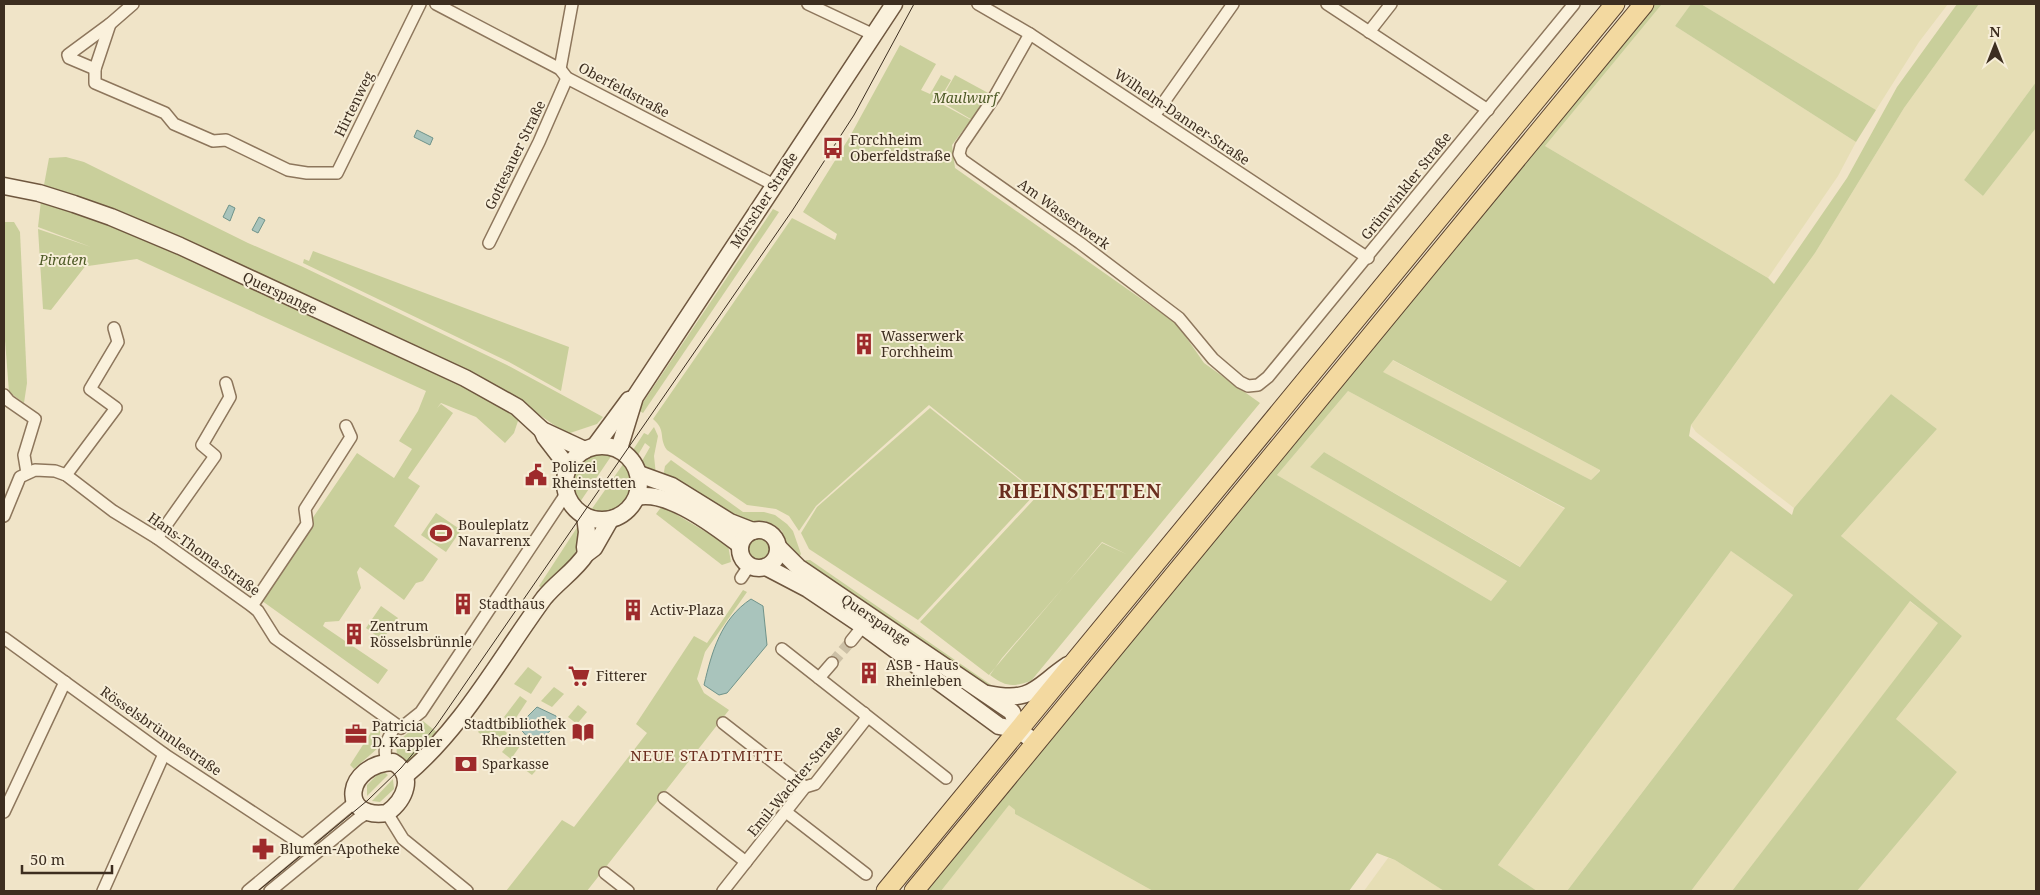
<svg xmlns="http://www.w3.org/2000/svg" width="2040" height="895" font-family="'Noto Serif',serif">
<rect width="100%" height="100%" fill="#f0e4c8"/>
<g fill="#e6deb5">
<polygon points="1662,4 1691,4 1675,26 1856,142 1838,176 1768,278 1545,146"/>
<polygon points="1701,4 1948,4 1919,42 1876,110"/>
<polygon points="1979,4 2036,4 2036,82 1964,180 1983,196 2036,128 2036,891 1857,891 1957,772 1896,719 1962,636 1841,536 1937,429 1891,394 1794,508 1696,432 1691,425 1815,253 1904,108"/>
<polygon points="1392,360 1600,470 1591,480 1382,372"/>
<polygon points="1348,391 1565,509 1521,567 1324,452 1310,467 1507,581 1491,601 1277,475"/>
<polygon points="1731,551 1793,595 1567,891 1537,891 1498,865"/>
<polygon points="1909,601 1939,623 1732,891 1691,891"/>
<polygon points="1009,804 1015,810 1015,814 1153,891 941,891"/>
<polygon points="1388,858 1395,860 1444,891 1364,891"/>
</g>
<g fill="#c9cf9b" fill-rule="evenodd">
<path d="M1652 4H1662L1545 146 1768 278 1774 284 1847 178 1897 87 1957 4H1979L1904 108 1815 253 1691 425 1689 436 1792 515 1794 508 1891 394 1937 429 1841 536 1962 636 1896 719 1957 772 1857 891H1732L1938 623 1910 601 1691 891H1567L1793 595 1731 551 1498 865 1537 891H1444L1395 860 1377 853 1349 891H1153L1015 814V810L1009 805 941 891H926ZM1393 360 1600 470V471L1591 480 1383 372ZM1348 391 1565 508 1520 567 1324 452 1310 467 1507 581 1491 601 1277 475Z"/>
<polygon points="1691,4 1701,4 1876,110 1856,142 1675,26"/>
<path d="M900 45 936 64 921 90 930 94 941 75 951 80 938 102 971 120 952 145 955 168 1177 324 1204 363 1260 403 1031 681C1012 687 1006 687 990 675L1002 658 1102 543 1126 554 1102 542 989 675 920 622 1039 494 929 405 816 506 799 531 789 516 776 509 747 505 667 450C658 437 667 431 653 419L792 218 835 240 837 234 803 212 849 138Z"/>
<polygon points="955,75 990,94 974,121 940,101"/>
<polygon points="2036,82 2036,128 1983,196 1964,180"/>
<polygon points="66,157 84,162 248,243 301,266 507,365 603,417 597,424 567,434 518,400 464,370 114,211 44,185 49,158"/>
<polygon points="41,201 125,229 473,388 519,418 514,433 505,443 476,417 441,403 437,408 441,404 453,413 408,478 420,486 394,526 438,559 423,581 416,583 404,600 360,567 357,572 361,588 339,621 325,622 323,626 388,670 378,684 258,598 357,453 394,478 412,449 399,441 418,411 426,391 137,259 88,266 87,264 51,310 43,309 38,229 91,247 38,227"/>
<polygon points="773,209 779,212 643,413 638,410"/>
<polygon points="4,222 14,222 20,232 27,383 24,403 9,392 4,327"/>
<polygon points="313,251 569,347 561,391 509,362 303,263 304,259 309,261"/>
<polygon points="930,408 1036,493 918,620 809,549 801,533 817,507"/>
<polygon points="654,427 658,436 654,456 656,475 649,472 642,461 650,447 645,443 638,455 633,450 644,433 648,435"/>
<path d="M606 450 614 452 580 502C567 487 574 457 594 451 597 450 602 451 606 450Z"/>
<path d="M626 460C643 485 624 524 591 510Z"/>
<polygon points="671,460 743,512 764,512 775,515 787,524 793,531 801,554 796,562 788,549 782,531 776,526 765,521 741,522 663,477 665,466"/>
<polygon points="662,506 728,545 731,562 722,565 656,514"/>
<polygon points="436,513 461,530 446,552 421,535"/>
<path d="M578 526C586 554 560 572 542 588L539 586Z"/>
<circle cx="759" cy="550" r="13"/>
<polygon points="806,560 810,560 997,689 992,689 802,566"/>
<polygon points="743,590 747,592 705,652 697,679 704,693 729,710 587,891 506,891 562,820 574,827 647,733 636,724 694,636 707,643"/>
<polygon points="381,606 398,618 382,640 366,628"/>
<polygon points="528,667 542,677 531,694 514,684"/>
<polygon points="554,687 564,694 552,707 541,701"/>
<polygon points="520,696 527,701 512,724 504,717"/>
<polygon points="578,705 587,712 577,724 568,717"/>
<polygon points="490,717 507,733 497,748 478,732"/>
<path d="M423 721 439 734 412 760 405 762 398 758C393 743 403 737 414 728L416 729Z"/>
<polygon points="377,723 381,726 378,748 354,769 350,765"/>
<polygon points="513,739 520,746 511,759 502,752"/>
<polygon points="533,759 540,766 532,775 524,769"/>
<polygon points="385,773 388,775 367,796 367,785 378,774"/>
<polygon points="393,779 394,789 380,802 372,801"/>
</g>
<g fill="#a9c4bc" stroke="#6f938a">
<polygon points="417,130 433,138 430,145 414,137"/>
<polygon points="229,205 235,208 230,221 223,217"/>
<polygon points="259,217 265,220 258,233 252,230"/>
<path d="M751 599 763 606 767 645 727 693 719 695 704 685C712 651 721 619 751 599Z"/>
<polygon points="537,707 556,716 559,723 534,745 518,726"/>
</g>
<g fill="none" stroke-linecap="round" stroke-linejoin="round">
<polyline stroke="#ccc0a6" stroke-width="11" stroke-dasharray="11 5.5" stroke-linecap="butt" points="832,663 851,641"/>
<g stroke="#8d765c" stroke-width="14">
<g id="street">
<polyline points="436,4 560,69 567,78 774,185"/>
<polyline points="808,4 874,35"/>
<polyline points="978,4 1030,34 1368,258"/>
<polyline points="1327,4 1488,110"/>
<polyline points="110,24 95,69 95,83 165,113 174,124 213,141 226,140 288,170 307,173 337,173 420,4"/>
<polyline points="1369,32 1391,4"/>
<polyline points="1030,34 995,96 961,146 959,154 962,160 1080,243 1179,318 1213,359 1240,382 1248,386 1258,385 1268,377 1574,4"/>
<polyline points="95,69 69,58 68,55 110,24 133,4"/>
<polyline points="560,69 572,4"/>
<polyline points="1154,116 1233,4"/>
<polyline points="489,243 539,142 567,78"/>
<polyline points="4,395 9,401 35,419 24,455 27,473"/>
<polyline points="66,475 116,408 90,389 118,342 114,328"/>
<polyline points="4,516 20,477 35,470 55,471 66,475 113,511 157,538 252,606 258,611 275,638 401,728 421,712 566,494"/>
<polyline points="157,538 215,456 202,445 230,397 226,383"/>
<polyline points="741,578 749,566"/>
<polyline points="252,606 307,524 305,509 351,437 346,426"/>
<polyline points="4,638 164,754 304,846"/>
<polyline points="851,641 867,621"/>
<polyline points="782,649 946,778"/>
<polyline points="819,678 832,663"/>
<polyline points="723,723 805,787"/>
<path d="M387 762C382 747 388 738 396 725"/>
<polyline points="664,798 746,862"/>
<polyline points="4,812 65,682"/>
<polyline points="786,812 866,874"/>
<polyline points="387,813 403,839 467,891"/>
<polyline points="605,873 628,891"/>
<polyline points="103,891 164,754"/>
<polyline points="248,891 350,806 354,800"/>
<polyline points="270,891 359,818 367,813"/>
<polyline points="723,891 805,787 815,784 866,719 864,713"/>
</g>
</g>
<g stroke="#6f573f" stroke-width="19">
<g id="secondary">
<polyline points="4,186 39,193 74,204 111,217 180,246 465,378 517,407 542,430 585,450"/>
<polyline points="542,430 545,437 568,467"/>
<circle cx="602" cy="483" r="37"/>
<polyline points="595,446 629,400"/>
<polyline points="619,449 635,397 894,4"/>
<polyline points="639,474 672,486 730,522 753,531"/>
<path d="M637 497C668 490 715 526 740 545"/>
<polyline points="585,516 587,532 585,547 586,554"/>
<circle cx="759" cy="549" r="19"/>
<polyline points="778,547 798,567 1012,712 1019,730"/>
<polyline points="766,567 808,589 863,626 999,726 1019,730 1036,743"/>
<path d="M988 694C1033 703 1035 687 1068 665"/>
<path d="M393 762C416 775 405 800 387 813 337 820 346 764 393 762Z"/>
<path d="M406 775C463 727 500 658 544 598 557 582 575 571 586 554L594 548 610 520"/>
</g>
</g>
<g stroke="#5b4430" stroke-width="21">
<g id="primary">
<polyline points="886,891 1615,4"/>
<polyline points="914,891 1644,4"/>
</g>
</g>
<use href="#street" stroke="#faf1dc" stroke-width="11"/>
<use href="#secondary" stroke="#faf1dc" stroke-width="16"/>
<use href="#primary" stroke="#f3d9a0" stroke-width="19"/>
<polyline stroke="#3d2e20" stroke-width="1" points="258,891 368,800 401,768 436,726 792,211 854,115 914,4"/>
</g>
<defs>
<g id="bus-bare" transform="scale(1.725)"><path d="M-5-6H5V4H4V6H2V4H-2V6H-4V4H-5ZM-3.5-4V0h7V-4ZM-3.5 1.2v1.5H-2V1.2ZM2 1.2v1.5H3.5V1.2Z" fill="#9e2a2b" stroke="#f7eed8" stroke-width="2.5" paint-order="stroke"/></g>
<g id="building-bare" transform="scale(1.725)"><path d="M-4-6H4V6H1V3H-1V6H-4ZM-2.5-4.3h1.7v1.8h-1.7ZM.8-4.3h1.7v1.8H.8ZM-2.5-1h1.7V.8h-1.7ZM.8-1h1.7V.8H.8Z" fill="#9e2a2b" stroke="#f7eed8" stroke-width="2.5" paint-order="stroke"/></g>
<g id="civic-bare" transform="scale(1.725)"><path d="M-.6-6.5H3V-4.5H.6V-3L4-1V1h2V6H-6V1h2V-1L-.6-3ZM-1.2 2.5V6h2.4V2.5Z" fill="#9e2a2b" stroke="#f7eed8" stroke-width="2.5" paint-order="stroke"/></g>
<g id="stadium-bare" transform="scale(1.725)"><path d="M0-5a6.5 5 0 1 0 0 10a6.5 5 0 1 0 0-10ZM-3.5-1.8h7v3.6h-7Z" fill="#9e2a2b" stroke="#f7eed8" stroke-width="2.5" paint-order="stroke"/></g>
<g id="supermarket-bare" transform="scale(1.725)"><path d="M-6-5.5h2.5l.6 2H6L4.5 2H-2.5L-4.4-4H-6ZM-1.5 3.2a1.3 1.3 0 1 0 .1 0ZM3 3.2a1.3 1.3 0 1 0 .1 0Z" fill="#9e2a2b" stroke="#f7eed8" stroke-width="2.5" paint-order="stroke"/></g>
<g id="library-bare" transform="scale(1.725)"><path d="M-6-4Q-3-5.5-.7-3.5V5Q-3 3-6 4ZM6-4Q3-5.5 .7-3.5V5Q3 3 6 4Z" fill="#9e2a2b" stroke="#f7eed8" stroke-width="2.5" paint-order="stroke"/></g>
<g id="office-bare" transform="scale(1.725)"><path d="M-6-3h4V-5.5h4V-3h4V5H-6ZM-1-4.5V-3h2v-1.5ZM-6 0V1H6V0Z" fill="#9e2a2b" stroke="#f7eed8" stroke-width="2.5" paint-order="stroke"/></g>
<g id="bank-bare" transform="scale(1.725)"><path d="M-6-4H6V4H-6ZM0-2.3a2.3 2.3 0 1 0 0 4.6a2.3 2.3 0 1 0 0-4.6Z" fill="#9e2a2b" stroke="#f7eed8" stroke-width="2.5" paint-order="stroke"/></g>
<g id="pharmacy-bare" transform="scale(1.725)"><path d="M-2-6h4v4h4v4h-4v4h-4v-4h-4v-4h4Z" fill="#9e2a2b" stroke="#f7eed8" stroke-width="2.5" paint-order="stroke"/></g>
</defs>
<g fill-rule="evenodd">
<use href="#bus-bare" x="833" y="148"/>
<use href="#building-bare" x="864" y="344"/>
<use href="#civic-bare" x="536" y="475"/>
<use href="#stadium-bare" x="441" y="533"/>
<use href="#building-bare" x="463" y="604"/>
<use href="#building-bare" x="633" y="610"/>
<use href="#building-bare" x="354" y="634"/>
<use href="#building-bare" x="869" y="673"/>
<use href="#supermarket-bare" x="579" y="676"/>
<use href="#library-bare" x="583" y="732"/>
<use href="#office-bare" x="356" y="734"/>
<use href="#bank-bare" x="466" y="764"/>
<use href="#pharmacy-bare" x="263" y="849"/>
</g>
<g text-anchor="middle" stroke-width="4" stroke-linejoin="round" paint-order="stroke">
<g font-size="14" fill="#3d2e20" stroke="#f7eed8">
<text transform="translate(624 90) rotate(28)" y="5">Oberfeldstraße</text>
<text transform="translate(354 104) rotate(-64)" y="5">Hirtenweg</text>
<text transform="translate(1182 117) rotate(34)" y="5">Wilhelm-Danner-Straße</text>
<text transform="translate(515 155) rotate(-64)" y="5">Gottesauer Straße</text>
<text transform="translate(1406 186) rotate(-51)" y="5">Grünwinkler Straße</text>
<text transform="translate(764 200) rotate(-57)" y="5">Mörscher Straße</text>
<text transform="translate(1064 214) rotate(36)" y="5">Am Wasserwerk</text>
<text transform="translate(280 293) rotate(25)" y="5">Querspange</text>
<text transform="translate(204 554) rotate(35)" y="5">Hans-Thoma-Straße</text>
<text transform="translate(876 620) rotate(34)" y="5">Querspange</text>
<text transform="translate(161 731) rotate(35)" y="5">Rösselsbrünnlestraße</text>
<text transform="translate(795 781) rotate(-50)" y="5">Emil-Wachter-Straße</text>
</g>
<g font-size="14" font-style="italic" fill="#4d5a26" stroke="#f7eed8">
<text x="965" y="103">Maulwurf</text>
<text x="63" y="265">Piraten</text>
</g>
<g font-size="14" fill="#3d2e20" stroke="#f7eed8" text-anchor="start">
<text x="850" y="145">Forchheim<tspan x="850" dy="16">Oberfeldstraße</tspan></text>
<text x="881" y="341">Wasserwerk<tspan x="881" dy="16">Forchheim</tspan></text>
<text x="552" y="472">Polizei<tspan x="552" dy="16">Rheinstetten</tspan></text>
<text x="458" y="530">Bouleplatz<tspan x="458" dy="16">Navarrenx</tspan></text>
<text x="479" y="609">Stadthaus</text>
<text x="650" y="615">Activ-Plaza</text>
<text x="370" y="631">Zentrum<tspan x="370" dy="16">Rösselsbrünnle</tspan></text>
<text x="886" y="670">ASB - Haus<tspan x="886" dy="16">Rheinleben</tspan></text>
<text x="596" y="681">Fitterer</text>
<text x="566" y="729" text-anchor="end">Stadtbibliothek<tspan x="566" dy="16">Rheinstetten</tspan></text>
<text x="372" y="731">Patricia<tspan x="372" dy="16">D. Kappler</tspan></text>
<text x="482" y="769">Sparkasse</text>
<text x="280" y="854">Blumen-Apotheke</text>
</g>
<g font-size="15" letter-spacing="1" fill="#6b2e1e" stroke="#f7eed8">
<text x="707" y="761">NEUE STADTMITTE</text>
</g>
<g font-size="19" font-weight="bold" letter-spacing="1" fill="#6b2e1e" stroke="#f7eed8">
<text x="1080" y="498">RHEINSTETTEN</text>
</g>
</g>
<rect width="2040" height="895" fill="none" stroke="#3d2e20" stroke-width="10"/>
<g transform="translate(1995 45)" stroke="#f7eed8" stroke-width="4" paint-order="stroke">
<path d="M0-4L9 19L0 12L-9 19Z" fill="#3d2e20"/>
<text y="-8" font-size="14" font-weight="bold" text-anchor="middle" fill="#3d2e20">N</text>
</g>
<path d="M22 865v8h90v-8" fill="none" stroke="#3d2e20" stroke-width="2.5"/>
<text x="30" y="865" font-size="15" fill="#3d2e20" stroke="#f7eed8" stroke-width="4" paint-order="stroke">50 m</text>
</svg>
